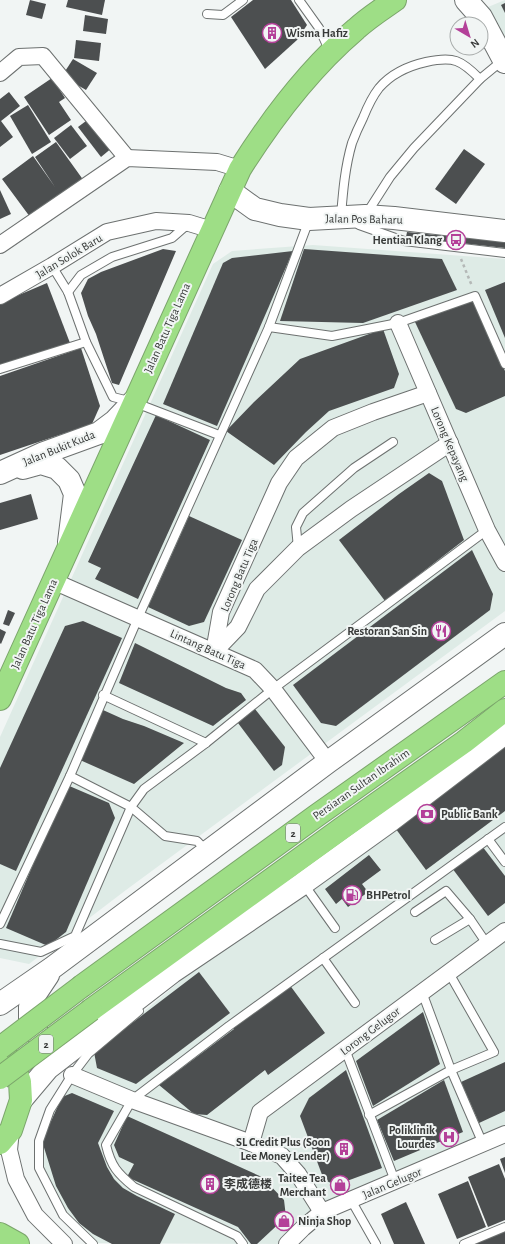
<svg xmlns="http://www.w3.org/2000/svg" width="505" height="1244" font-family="'Alegreya Sans','Noto Sans SC',sans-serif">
<rect width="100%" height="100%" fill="#f1f5f4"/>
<g fill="#deebe6">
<polygon points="505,0 505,45 488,7"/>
<polygon points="313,245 505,259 505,611 126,890 29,964 0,958 0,737 213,264 232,251"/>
<polygon points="505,746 505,1127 312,1210 278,1244 97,1243 66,1214 43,1168 43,1140 54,1110 91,1056 185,977 313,891"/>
</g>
<g fill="#4c4f50">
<polygon points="30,0 46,4 42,19 26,15"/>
<polygon points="68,0 105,0 102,15 66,7"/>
<polygon points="253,0 291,0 307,25 297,40 265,69 231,17"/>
<polygon points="505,3 505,13 501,5"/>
<polygon points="85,15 108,19 106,34 83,31"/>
<polygon points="76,40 101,43 99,61 74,58"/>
<polygon points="73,59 97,73 86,90 62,76"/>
<polygon points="52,78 65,98 59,102 71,120 49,135 24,97"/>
<polygon points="9,92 20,106 1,121 13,137 0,147 0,99"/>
<polygon points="28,105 51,142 32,154 10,116"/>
<polygon points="90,118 113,147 101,157 78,127"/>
<polygon points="71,125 87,146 70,159 54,138"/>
<polygon points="56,142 84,181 33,221 2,179 33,156 55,187 35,157"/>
<polygon points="464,149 485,164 456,204 435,189"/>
<polygon points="0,190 11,214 0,219"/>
<polygon points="407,232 505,242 505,248 406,237"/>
<polygon points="163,249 176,251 119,385 112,383 96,334 88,316 81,293 88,279 101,272"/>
<polygon points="304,249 442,259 457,290 363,323 280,321"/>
<polygon points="293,251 217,426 163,404 223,263 232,258"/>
<polygon points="505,282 505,338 485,290"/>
<polygon points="47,283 70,343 0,366 0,303"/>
<polygon points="473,299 505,371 505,396 466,413 456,409 415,322"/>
<polygon points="383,329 399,374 394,388 329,411 306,432 274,465 226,431 254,402 300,359"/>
<polygon points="81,348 100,406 92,424 0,455 0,376"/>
<polygon points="156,415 210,440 138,599 95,579 101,568 88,562"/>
<polygon points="429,473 442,481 464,540 385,601 339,540 399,494"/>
<polygon points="31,494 38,519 0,530 0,503"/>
<polygon points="189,516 242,540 204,622 189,626 148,607"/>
<polygon points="472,550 493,594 490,610 336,726 321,723 293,685"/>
<polygon points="8,610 15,613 9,626 3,624"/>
<polygon points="83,621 122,638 16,871 0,864 0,768 65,626"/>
<polygon points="0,629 6,632 1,644 0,643"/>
<polygon points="135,643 226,688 241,693 246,700 213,726 119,683"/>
<polygon points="255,709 285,747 282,765 274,771 238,723"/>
<polygon points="103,710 123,719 144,726 184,743 134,784 80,760"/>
<polygon points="505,741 505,811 426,870 393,825"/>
<polygon points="67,785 109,803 115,818 66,932 48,946 6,928"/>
<polygon points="482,846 505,876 505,903 488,916 452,868"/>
<polygon points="369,855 381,870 362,884 368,892 348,907 342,899 336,904 325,889"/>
<polygon points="199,972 230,1013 136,1084 97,1068 94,1052"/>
<polygon points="289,984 325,1033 268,1075 265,1070 207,1115 194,1114 159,1085 234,1029 232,1026"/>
<polygon points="423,1012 440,1064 373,1106 356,1061"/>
<polygon points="505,1062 505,1111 479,1123 461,1082"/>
<polygon points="346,1070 382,1168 336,1185 324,1180 300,1116 309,1098"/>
<polygon points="444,1080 463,1132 394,1161 377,1120"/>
<polygon points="72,1093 114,1111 98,1143 107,1167 114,1179 123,1188 137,1196 175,1214 160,1244 112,1244 93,1234 79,1223 68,1208 56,1186 42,1141 62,1097"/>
<polygon points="127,1116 262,1177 284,1200 286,1217 257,1244 251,1244 238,1227 127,1177 134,1164 119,1157 114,1145"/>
<polygon points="505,1157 505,1173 500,1159"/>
<polygon points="499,1164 505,1179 505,1220 488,1227 468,1177"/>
<polygon points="468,1181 486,1227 457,1239 438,1194"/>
<polygon points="406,1202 425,1244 394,1244 381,1214"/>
<polygon points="505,1229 505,1244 471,1244"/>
</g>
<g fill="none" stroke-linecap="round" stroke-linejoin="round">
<g stroke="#6d7170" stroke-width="10">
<g id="lane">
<polyline points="299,0 319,28 330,52"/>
<polyline points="207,14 223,15 243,0"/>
<polyline points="367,213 390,177 414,148 480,79 503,60"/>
<path d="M341 216C343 191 345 167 352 143 355 135 359 126 363 118 367 108 372 97 379 88 391 74 408 66 426 62 454 56 461 60 480 79"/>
<polyline points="359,225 404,241 505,253"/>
<polyline points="52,266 68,292 86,342 113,397 133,402 219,435"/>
<polyline points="68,292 81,275 112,257 172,238 188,224"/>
<polyline points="269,327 332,336 398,323 475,296 505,364"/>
<polyline points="0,369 86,342"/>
<polyline points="298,548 296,527 303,513 354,468 393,442"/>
<polyline points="103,695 206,743"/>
<polyline points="70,776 131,807 165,836 197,841 207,851"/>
<polyline points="488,839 505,862"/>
<polyline points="302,885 308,890 335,928"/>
<polyline points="415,912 446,891 470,919 487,944"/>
<polyline points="0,924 70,776 138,618 269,327 309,220"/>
<polyline points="435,940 470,919"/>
<polyline points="0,944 41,952 75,936 131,807 144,789 206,743 273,689 487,530"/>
<polyline points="323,958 355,1003"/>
<polyline points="422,992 451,1070 483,1144"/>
<polyline points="345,1049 395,1181"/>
<polyline points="369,1115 451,1070 494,1052 449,973"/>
<polyline points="351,1200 376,1244"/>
<polyline points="93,1244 63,1215 39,1168 39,1141 50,1110 72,1075 88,1054 139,1011"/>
<path d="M243 1244 237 1236 134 1187C117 1173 111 1166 106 1145L132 1100 229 1026 505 827"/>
<polyline points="464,1244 505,1227"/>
</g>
</g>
<g stroke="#6d7170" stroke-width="18">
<g id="street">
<polyline points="0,73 19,57 43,56 127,158"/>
<polyline points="0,245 127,158 217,162 240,169"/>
<polyline points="0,296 52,266 107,232 156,221 189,223 212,230"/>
<polyline points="398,323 487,530 505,563"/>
<polyline points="53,581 255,670 273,689 328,762"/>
<polyline points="214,652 221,612 279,483 296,458 333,428 373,412 428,393"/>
<polyline points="214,652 238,627 257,589 298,548 351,509 450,443"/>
<polyline points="72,1075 132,1100 251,1143 282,1156 298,1174 322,1212"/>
<polyline points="11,1130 9,1150 16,1179 35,1215 64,1244"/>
<polyline points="251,1143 260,1112 505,931"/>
<polyline points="287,1244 303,1228 322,1212 505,1134"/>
</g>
</g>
<g stroke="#6d7170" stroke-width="24">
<g id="secondary">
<polyline points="466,0 481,17 505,62"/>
<polyline points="230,191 255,209 280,215 309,219 365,216 394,218 505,231"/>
<polyline points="23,468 41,463 57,468 69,480 75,494 69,542"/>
<polyline points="0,473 44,453 99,433 115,421 133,402"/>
<polyline points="48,975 34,996 30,1007 30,1020 39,1036 45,1042 52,1044 64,1041"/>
<polyline points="0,1004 52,968 328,762 505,634"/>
<polyline points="21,1100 48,1068 172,972 302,884 391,820 505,733"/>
</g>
</g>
<g stroke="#7ba56b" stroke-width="24">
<g id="highway">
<path d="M0 699 240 169C272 118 309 69 356 29 368 18 382 9 395 0"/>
<polyline points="82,986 316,816 505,682"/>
<polyline points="91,1010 341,829 464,742 505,710"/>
<polyline points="0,1049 14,1065 20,1082 21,1100 11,1130 0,1143"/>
<polyline points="0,1234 18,1244"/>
</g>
</g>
<polyline stroke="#b4b8b7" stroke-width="2.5" stroke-dasharray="3 3" stroke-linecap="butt" points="461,259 472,286"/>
<use href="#lane" stroke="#fff" stroke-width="8"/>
<use href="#street" stroke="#fff" stroke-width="16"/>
<use href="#secondary" stroke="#fff" stroke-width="22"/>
<use href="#highway" stroke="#9ede86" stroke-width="22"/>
<g stroke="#7ba56b" stroke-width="24" stroke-linecap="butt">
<g id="highway-bridge">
<polyline points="0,1048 82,986"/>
<polyline points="0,1078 91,1010"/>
</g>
</g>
<use href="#highway-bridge" stroke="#9ede86" stroke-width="22"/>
</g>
<defs>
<g id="building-ring" transform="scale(1)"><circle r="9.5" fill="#f1f5f4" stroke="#b44099" stroke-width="1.5"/><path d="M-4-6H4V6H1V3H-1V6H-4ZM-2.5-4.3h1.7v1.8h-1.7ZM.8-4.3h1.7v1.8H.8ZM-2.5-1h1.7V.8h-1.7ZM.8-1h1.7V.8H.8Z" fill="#b44099"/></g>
<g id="bus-ring" transform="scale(1)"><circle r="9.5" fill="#f1f5f4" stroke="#b44099" stroke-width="1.5"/><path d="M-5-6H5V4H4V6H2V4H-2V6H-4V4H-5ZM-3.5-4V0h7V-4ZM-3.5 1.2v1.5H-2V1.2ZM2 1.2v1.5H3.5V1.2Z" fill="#b44099"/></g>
<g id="restaurant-ring" transform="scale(1)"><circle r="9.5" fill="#f1f5f4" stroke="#b44099" stroke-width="1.5"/><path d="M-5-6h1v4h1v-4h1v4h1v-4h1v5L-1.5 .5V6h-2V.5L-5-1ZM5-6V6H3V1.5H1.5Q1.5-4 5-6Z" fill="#b44099"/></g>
<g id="bank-ring" transform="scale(1)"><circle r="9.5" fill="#f1f5f4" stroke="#b44099" stroke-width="1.5"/><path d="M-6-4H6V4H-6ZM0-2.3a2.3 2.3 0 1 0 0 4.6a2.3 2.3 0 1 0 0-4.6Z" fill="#b44099"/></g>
<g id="fuel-ring" transform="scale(1)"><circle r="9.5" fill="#f1f5f4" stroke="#b44099" stroke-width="1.5"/><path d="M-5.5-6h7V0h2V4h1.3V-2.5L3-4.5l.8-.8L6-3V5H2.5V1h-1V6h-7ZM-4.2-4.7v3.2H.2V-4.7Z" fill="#b44099"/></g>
<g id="hospital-ring" transform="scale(1)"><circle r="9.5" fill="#f1f5f4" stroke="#b44099" stroke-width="1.5"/><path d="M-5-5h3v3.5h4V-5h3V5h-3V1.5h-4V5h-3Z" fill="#b44099"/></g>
<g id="shop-ring" transform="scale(1)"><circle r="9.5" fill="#f1f5f4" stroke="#b44099" stroke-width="1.5"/><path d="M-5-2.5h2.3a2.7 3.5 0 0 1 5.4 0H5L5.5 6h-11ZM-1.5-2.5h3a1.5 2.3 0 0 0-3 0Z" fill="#b44099"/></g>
</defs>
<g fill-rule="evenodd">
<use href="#building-ring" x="272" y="33"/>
<use href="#bus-ring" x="456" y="240"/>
<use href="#restaurant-ring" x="441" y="631"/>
<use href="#bank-ring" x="427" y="814"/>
<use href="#fuel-ring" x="352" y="895"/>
<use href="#hospital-ring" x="449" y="1137"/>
<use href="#building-ring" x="344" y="1149"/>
<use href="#building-ring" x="210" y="1184"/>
<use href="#shop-ring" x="340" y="1185"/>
<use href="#shop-ring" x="284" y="1221"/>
</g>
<g text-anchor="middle" stroke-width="4" stroke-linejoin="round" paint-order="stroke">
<g fill="#f1f5f4" stroke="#707372" stroke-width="1">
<rect x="286" y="824" width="14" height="18" rx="3"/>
<rect x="39" y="1035" width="14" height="18" rx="3"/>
</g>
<g font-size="11" font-weight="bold" fill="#393b3a">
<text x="293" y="837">2</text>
<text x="46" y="1048">2</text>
</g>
<g font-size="12" font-weight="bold" fill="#393b3a" stroke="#f1f5f4" text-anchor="start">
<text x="286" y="37">Wisma Hafiz</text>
<text x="442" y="244" text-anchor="end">Hentian Klang</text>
<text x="427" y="635" text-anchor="end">Restoran San Sin</text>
<text x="441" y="818">Public Bank</text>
<text x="366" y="899">BHPetrol</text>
<text x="435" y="1134" text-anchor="end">Poliklinik<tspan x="435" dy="14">Lourdes</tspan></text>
<text x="330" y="1146" text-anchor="end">SL Credit Plus (Soon<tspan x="330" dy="14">Lee Money Lender)</tspan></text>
<text x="326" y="1182" text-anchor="end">Taitee Tea<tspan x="326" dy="14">Merchant</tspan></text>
<text x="224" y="1188">李成德楼</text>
<text x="298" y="1225">Ninja Shop</text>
</g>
<g font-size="12" fill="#393b3a" stroke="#f1f5f4">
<text transform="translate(364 219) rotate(1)" y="4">Jalan Pos Baharu</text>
<text transform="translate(69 256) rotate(-31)" y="4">Jalan Solok Baru</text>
<text transform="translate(167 328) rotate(-66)" y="4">Jalan Batu Tiga Lama</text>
<text transform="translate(450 444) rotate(67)" y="4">Lorong Kepayang</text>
<text transform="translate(59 448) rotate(-22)" y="4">Jalan Bukit Kuda</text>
<text transform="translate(239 575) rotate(-67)" y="4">Lorong Batu Tiga</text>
<text transform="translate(34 624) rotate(-66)" y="4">Jalan Batu Tiga Lama</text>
<text transform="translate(208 649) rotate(24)" y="4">Lintang Batu Tiga</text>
<text transform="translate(361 784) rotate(-35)" y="4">Persiaran Sultan Ibrahim</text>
<text transform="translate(370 1031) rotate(-37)" y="4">Lorong Gelugor</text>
<text transform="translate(392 1183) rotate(-23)" y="4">Jalan Gelugor</text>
</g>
</g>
<g transform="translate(469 36) rotate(142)"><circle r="19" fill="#f1f5f4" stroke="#a7abaa"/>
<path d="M0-3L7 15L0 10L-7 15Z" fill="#b44099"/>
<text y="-6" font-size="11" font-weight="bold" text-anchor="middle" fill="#393b3a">N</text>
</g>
</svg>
